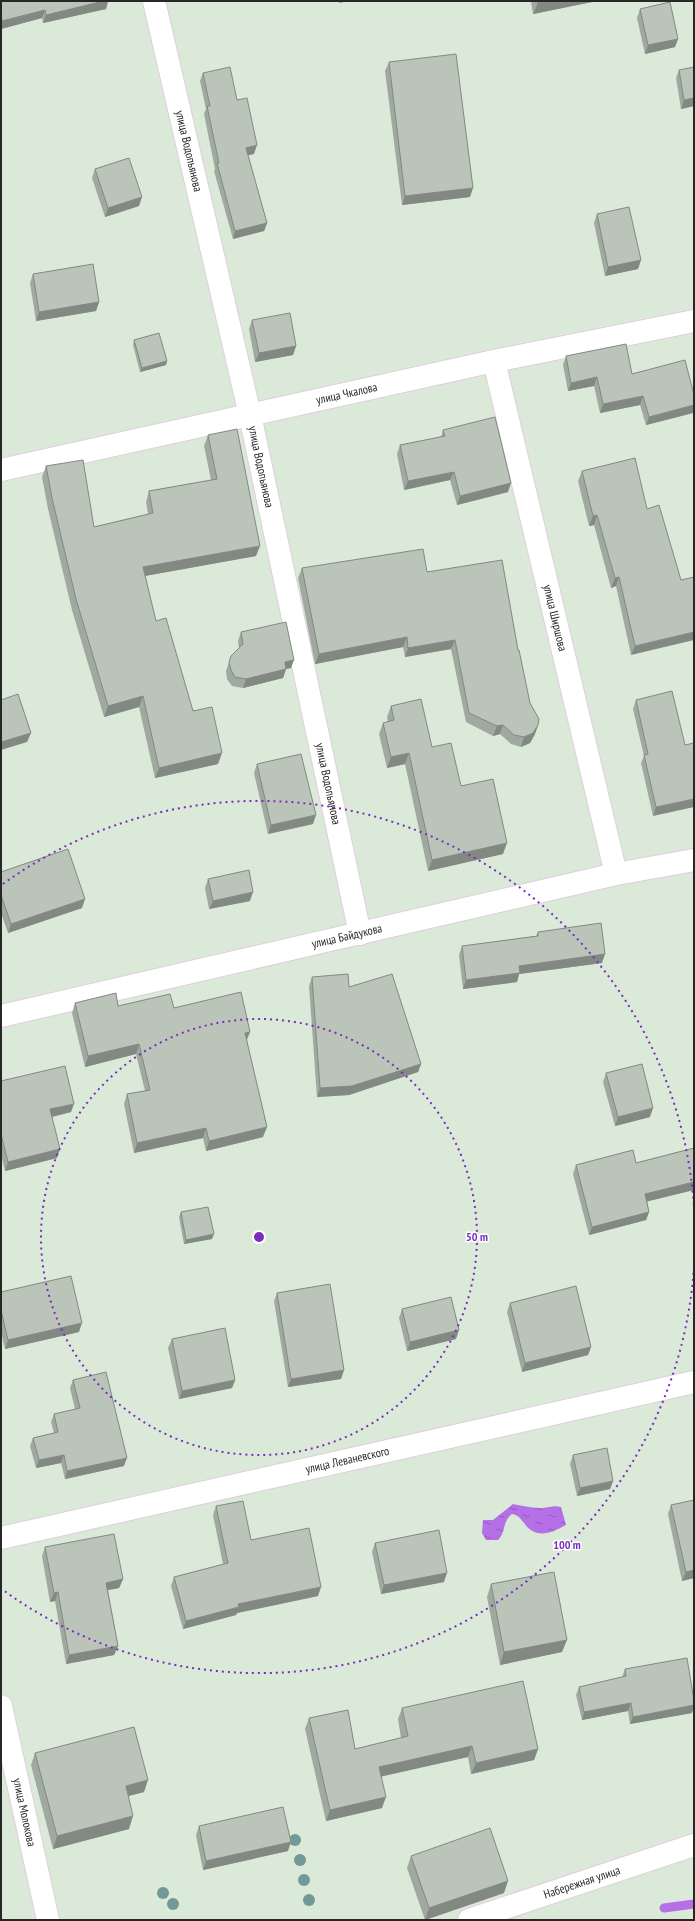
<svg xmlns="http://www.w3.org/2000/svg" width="695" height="1921" font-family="'PT Sans Narrow',sans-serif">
<defs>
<pattern id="water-ripples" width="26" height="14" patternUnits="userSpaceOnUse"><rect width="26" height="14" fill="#b570e8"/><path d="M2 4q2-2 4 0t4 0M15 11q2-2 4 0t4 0" fill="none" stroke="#935cbc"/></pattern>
</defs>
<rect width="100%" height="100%" fill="#dbe9d9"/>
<path fill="url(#water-ripples)" d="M513 1504C523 1506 532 1508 542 1508 550 1507 554 1505 561 1507L566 1525C551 1533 536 1540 524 1523 520 1518 518 1515 512 1514 502 1521 506 1533 498 1540H486L482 1533 483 1520H493Z"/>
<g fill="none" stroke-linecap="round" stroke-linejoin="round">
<polyline stroke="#b570e8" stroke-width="9" points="664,1908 694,1904"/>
<g stroke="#e0cede" stroke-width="24">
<g id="minor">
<path id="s1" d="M154 1 250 415 360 934"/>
<path id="s2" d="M494 361 616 874"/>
<path id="s3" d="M1 470 494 361 694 321"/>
<path id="s4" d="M1 1016 616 874 694 860"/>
<path id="s5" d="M1 1538 694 1382"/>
<path id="s6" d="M1 1706 48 1920"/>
<path id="s7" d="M469 1920 694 1845"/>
</g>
</g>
<use href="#minor" stroke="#fff" stroke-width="22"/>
</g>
<g fill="#729996">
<circle cx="295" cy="1840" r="6"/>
<circle cx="300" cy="1860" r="6"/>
<circle cx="304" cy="1880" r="6"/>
<circle cx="163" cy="1893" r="6"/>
<circle cx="309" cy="1900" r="6"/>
<circle cx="173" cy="1904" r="6"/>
</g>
<g fill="#a0a99f">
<polygon points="1,1 108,1 106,9 43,23 42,18 1,29"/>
<polygon points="531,1 597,1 533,14"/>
<polygon points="640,9 678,39 675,47 645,54 637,18"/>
<polygon points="389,62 470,197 402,205 385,71"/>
<polygon points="679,70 694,106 681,109 676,78"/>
<polygon points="203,73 237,100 254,154 248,155 267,223 264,231 233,239 214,171 215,169 204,114 206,109 200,81"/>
<polygon points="95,169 139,206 105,217 92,178"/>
<polygon points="597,214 641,260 638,269 605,276 594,223"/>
<polygon points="33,274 99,302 96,311 36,321 30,283"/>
<polygon points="252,320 296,346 293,355 255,362 249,329"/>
<polygon points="134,340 167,361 166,365 140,372 133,345"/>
<polygon points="566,356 632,374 693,413 646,425 640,405 600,413 594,386 568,391 563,365"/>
<polygon points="443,430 508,492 457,505 450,480 404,490 397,454 400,445 441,437"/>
<polygon points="208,435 256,556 145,576 156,621 193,711 218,764 155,778 139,707 104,717 72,610 48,509 42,477 46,466 94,527 148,514 146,502 149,491 211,480 204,446"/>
<polygon points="582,471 647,509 681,580 631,655 616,586 611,588 594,525 589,526 578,481"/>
<polygon points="302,568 427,572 518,650 530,703 538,725 535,734 530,743 521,747 511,744 500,734 493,736 466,722 451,649 405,657 403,647 315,664 298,578"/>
<polygon points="241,632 291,668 286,669 283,678 243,688 232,686 227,679 226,671 231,656 239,648 238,641"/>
<polygon points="636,700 685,745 653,816 641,763 644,756 633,709"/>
<polygon points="391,706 432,747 461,786 503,854 428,871 405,764 387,768 379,734 383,723 388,722 387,717"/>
<polygon points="257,764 313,824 268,834 254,773"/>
<polygon points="1,872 82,908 8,933 1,913"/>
<polygon points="208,879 250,901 209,909 205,888"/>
<polygon points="538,932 602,963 519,974 517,982 463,989 459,955 462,946 536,936"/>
<polygon points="312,977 349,987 421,1064 418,1072 349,1095 317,1097 309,986"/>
<polygon points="75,1003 118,1006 174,1008 247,1040 263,1137 206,1151 203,1138 134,1153 124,1104 127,1094 145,1091 136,1054 85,1067 72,1013"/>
<polygon points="606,1073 650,1117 615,1126 603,1082"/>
<polygon points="1,1081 71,1112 52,1117 57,1158 5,1171 1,1155"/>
<polygon points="694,1148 694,1190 647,1201 649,1212 646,1220 589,1235 573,1174 576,1165 636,1163"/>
<polygon points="181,1212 212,1239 184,1244 179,1217"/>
<polygon points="1,1292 79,1332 5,1349 1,1332"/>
<polygon points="277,1293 344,1370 341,1379 288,1387 274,1301"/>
<polygon points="510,1303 591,1347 588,1355 522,1372 507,1312"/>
<polygon points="402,1309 456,1339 407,1351 399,1318"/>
<polygon points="172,1339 235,1380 232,1388 179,1399 168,1348"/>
<polygon points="73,1380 124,1466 65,1479 61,1463 36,1468 30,1446 33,1438 54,1433 51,1422 54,1414 75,1409 70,1388"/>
<polygon points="573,1455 613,1481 610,1489 577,1496 570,1464"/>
<polygon points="694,1500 694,1578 682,1581 668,1514 671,1505"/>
<polygon points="216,1506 251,1540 318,1596 237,1613 236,1615 183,1629 171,1586 174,1577 223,1564 213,1515"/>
<polygon points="375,1543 444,1582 381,1594 372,1552"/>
<polygon points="45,1547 123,1579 119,1588 108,1590 118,1646 114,1655 66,1664 55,1601 50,1602 42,1556"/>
<polygon points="491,1584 562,1652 500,1665 487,1597"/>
<polygon points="625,1669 692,1713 630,1724 628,1711 582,1720 576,1695 579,1687 622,1677"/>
<polygon points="402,1708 538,1749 534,1760 471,1774 468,1757 381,1776 382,1808 326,1821 305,1729 309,1718 355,1749 401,1738 398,1719"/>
<polygon points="35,1753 144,1792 128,1796 129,1829 53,1849 31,1765"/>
<polygon points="199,1826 288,1851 203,1870 196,1835"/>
<polygon points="411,1856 504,1893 425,1920 407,1868"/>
</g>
<g fill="#828982">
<polygon points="104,1 108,1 106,9 43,23 46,15"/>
<polygon points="340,1 349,1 339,3"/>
<polygon points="546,1 597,1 533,14 538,3"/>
<polygon points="45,10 42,18 1,29 1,24 2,21"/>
<polygon points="678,39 675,47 645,54 648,45"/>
<polygon points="694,98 694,106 681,109 684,100"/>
<polygon points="257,145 254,154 244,156 246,148"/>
<polygon points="473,188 470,197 402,205 405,196"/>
<polygon points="142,197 139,206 105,217 108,208"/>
<polygon points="267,223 264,231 233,239 235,231"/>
<polygon points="641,260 638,269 605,276 608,267"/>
<polygon points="99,302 96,311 36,321 39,312"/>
<polygon points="296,346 293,355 255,362 259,353"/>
<polygon points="167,361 166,365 140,372 142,368"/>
<polygon points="597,377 594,386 568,391 571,383"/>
<polygon points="643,396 640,405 600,413 603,404"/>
<polygon points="694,405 694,411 693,413 646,425 649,417"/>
<polygon points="454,472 450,480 404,490 408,481"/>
<polygon points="511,483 508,492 457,505 460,496"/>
<polygon points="597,515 594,525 589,526 593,516"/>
<polygon points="260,546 256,556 139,577 143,567"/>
<polygon points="619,577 616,586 611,588 615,578"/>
<polygon points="694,632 694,640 631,655 635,646"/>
<polygon points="407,637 403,647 315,664 319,654"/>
<polygon points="455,640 451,649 405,657 408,648"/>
<polygon points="294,660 291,668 286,669 283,678 243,688 246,679 285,662"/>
<polygon points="143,696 139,707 104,717 108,706"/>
<polygon points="503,725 500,734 493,736 497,726"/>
<polygon points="538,725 535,734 530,743 521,747 524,737"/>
<polygon points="31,733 27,742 1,750 1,742"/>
<polygon points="222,753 218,764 155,778 159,768"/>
<polygon points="409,753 405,764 387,768 391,757"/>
<polygon points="694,799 694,807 653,816 656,807"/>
<polygon points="316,815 313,824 268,834 271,825"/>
<polygon points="507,843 503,854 428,871 432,860"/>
<polygon points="253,892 250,901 209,909 213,901"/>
<polygon points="85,899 82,908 8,933 11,924"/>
<polygon points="605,954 602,963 519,974 517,982 463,989 466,980 519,966"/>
<polygon points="250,1032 246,1042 245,1033"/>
<polygon points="139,1044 136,1054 85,1067 88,1056"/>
<polygon points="421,1064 418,1072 349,1095 317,1097 320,1088"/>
<polygon points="74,1104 71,1112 47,1118 50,1109"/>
<polygon points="653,1108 650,1117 615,1126 618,1117"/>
<polygon points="267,1127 263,1137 206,1151 209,1141"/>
<polygon points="206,1128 203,1138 134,1153 137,1143"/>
<polygon points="60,1149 57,1158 5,1171 8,1162"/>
<polygon points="694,1182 694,1190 641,1203 645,1194"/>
<polygon points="649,1212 646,1220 589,1235 592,1227"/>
<polygon points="214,1234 212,1239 184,1244 186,1240"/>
<polygon points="82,1323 79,1332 5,1349 8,1340"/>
<polygon points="459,1330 456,1339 407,1351 410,1342"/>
<polygon points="591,1347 588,1355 522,1372 525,1363"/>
<polygon points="344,1370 341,1379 288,1387 291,1379"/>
<polygon points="235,1380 232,1388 179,1399 182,1391"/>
<polygon points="64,1455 61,1463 36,1468 39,1460"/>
<polygon points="127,1458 124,1466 65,1479 67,1471"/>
<polygon points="613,1481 610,1489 577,1496 580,1488"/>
<polygon points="694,1570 694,1578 682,1581 686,1572"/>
<polygon points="447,1573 444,1582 381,1594 384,1585"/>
<polygon points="123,1579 119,1588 103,1591 106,1583"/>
<polygon points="321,1587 318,1596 237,1613 236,1615 183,1629 186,1621 238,1604"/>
<polygon points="58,1592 55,1601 50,1602 54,1593"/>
<polygon points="567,1640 562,1652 500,1665 504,1652"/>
<polygon points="118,1646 114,1655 66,1664 69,1655"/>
<polygon points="631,1703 628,1711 582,1720 584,1712"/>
<polygon points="694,1705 694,1707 692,1713 630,1724 633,1717"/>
<polygon points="472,1746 468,1757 375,1778 379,1767"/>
<polygon points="538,1749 534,1760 471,1774 476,1763"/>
<polygon points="148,1780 144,1792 121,1798 126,1786"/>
<polygon points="386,1797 382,1808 326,1821 330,1810"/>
<polygon points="133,1816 129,1829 53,1849 57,1836"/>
<polygon points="291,1842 288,1851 203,1870 206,1861"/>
<polygon points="508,1881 504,1893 425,1920 429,1908"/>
</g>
<g fill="#bac4b9" stroke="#828982">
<polygon points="1,1 104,1 46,15 45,10 2,21 1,15"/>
<polygon points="537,1 546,1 538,3"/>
<polygon points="670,2 678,39 648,45 640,9"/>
<polygon points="456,54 473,188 405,196 389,62"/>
<polygon points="230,67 237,100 247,98 257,145 246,148 267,223 235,231 217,163 219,163 207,106 210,106 203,73"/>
<polygon points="694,67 694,98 684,100 679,70"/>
<polygon points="129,158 142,197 108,208 95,169"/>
<polygon points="629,207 641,260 608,267 597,214"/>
<polygon points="93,264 99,302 39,312 33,274"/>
<polygon points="290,313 296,346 259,353 252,320"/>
<polygon points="159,333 167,361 142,368 134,340"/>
<polygon points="626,344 632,374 685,360 694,395 694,405 649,417 643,396 603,404 597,377 571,383 566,356"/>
<polygon points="495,417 511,483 460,496 454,472 408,481 400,445 445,436 443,430"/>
<polygon points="237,429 260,546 143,567 156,621 166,618 193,711 212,707 222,753 159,768 143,696 108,706 76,599 52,498 46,466 83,460 94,527 153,513 149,491 217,479 208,435"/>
<polygon points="635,458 647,509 659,505 681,580 694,577 694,632 635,646 619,577 615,578 597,515 593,516 582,471"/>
<polygon points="423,549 427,572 502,560 518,650 519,650 530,703 539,719 538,725 533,733 524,737 514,735 503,725 497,726 469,713 455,640 408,648 407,637 319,654 302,568"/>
<polygon points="286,622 294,660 285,662 286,669 246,679 235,677 231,670 229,662 231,656 243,644 241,632"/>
<polygon points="672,691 685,745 694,743 694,799 656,807 644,755 648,754 636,700"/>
<polygon points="18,694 31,733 1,742 1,700"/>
<polygon points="421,699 432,747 451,743 461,786 493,779 507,843 432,860 409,753 391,757 383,723 394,720 391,706"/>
<polygon points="301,754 316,815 271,825 257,764"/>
<polygon points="68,849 85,899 11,924 1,895 1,872"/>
<polygon points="249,870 253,892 213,901 208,879"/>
<polygon points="601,923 605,954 519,966 520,973 466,980 462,946 538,936 538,932"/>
<polygon points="348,974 349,987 392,974 421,1064 352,1086 320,1088 312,977"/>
<polygon points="241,992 250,1032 245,1033 267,1127 209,1141 206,1128 137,1143 127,1094 150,1090 139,1044 88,1056 75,1003 116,993 118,1006 170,994 174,1008"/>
<polygon points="642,1064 653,1108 618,1117 606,1073"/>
<polygon points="65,1066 74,1104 50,1109 60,1149 8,1162 1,1134 1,1081"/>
<polygon points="694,1148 694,1182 645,1194 649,1212 592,1227 576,1165 633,1150 636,1163"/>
<polygon points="208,1207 214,1234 186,1240 181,1212"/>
<polygon points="71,1276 82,1323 8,1340 1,1310 1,1292"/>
<polygon points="330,1284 344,1370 291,1379 277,1293"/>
<polygon points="576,1286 591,1347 525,1363 510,1303"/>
<polygon points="451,1297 459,1330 410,1342 402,1309"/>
<polygon points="225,1328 235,1380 182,1391 172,1339"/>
<polygon points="106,1372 127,1458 67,1471 64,1455 39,1460 33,1438 58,1432 54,1414 80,1408 73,1380"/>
<polygon points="607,1448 613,1481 580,1488 573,1455"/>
<polygon points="694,1500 694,1570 686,1572 671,1505"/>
<polygon points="243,1501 251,1540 309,1528 321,1587 238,1604 239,1607 186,1621 174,1577 228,1563 216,1506"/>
<polygon points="439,1530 447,1573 384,1585 375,1543"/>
<polygon points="114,1534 123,1579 106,1583 118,1646 69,1655 58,1592 54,1593 45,1547"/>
<polygon points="554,1572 567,1640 504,1652 491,1584"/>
<polygon points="687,1658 694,1701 694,1705 633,1717 631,1703 584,1712 579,1687 626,1676 625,1669"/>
<polygon points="523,1681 538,1749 476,1763 472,1746 379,1767 386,1797 330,1810 309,1718 348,1710 355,1749 408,1736 402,1708"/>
<polygon points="134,1727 148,1780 126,1786 133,1816 57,1836 35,1753"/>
<polygon points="283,1807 291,1842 206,1861 199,1826"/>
<polygon points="490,1828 508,1881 429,1908 411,1856"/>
</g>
<g fill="none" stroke="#7b2cbf" stroke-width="2" stroke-dasharray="2 4">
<circle cx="259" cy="1237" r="218"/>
<path d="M694 1267A436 436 0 0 1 3 1590M3 884A436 436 0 0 1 694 1207"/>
</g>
<g text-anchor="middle" stroke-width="3" stroke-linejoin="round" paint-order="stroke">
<g font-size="12" fill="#272727" stroke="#fff">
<text dy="4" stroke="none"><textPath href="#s1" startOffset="154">улица Водопьянова</textPath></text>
<text dy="4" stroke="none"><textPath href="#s3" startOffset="354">улица Чкалова</textPath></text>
<text dy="4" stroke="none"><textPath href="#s1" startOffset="478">улица Водопьянова</textPath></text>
<text dy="4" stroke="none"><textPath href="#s2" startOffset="264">улица Ширшова</textPath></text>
<text dy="4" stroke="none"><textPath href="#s1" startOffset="802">улица Водопьянова</textPath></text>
<text dy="4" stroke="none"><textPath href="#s4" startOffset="355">улица Байдукова</textPath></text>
<text dy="4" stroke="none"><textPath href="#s5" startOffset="355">улица Леваневского</textPath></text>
<text dy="4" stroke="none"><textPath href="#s6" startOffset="109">улица Молокова</textPath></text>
<text dy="4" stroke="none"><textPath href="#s7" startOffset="119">Набережная улица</textPath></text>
</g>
</g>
<circle cx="259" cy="1237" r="6" fill="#7b2cbf" stroke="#fff" stroke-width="2"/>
<g font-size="12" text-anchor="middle" font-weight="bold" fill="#7b2cbf" stroke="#fff" stroke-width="3" stroke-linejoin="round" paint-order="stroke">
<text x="477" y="1241">50 m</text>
<text x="567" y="1549">100 m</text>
</g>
<rect width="695" height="1921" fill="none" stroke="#272727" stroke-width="4"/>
</svg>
